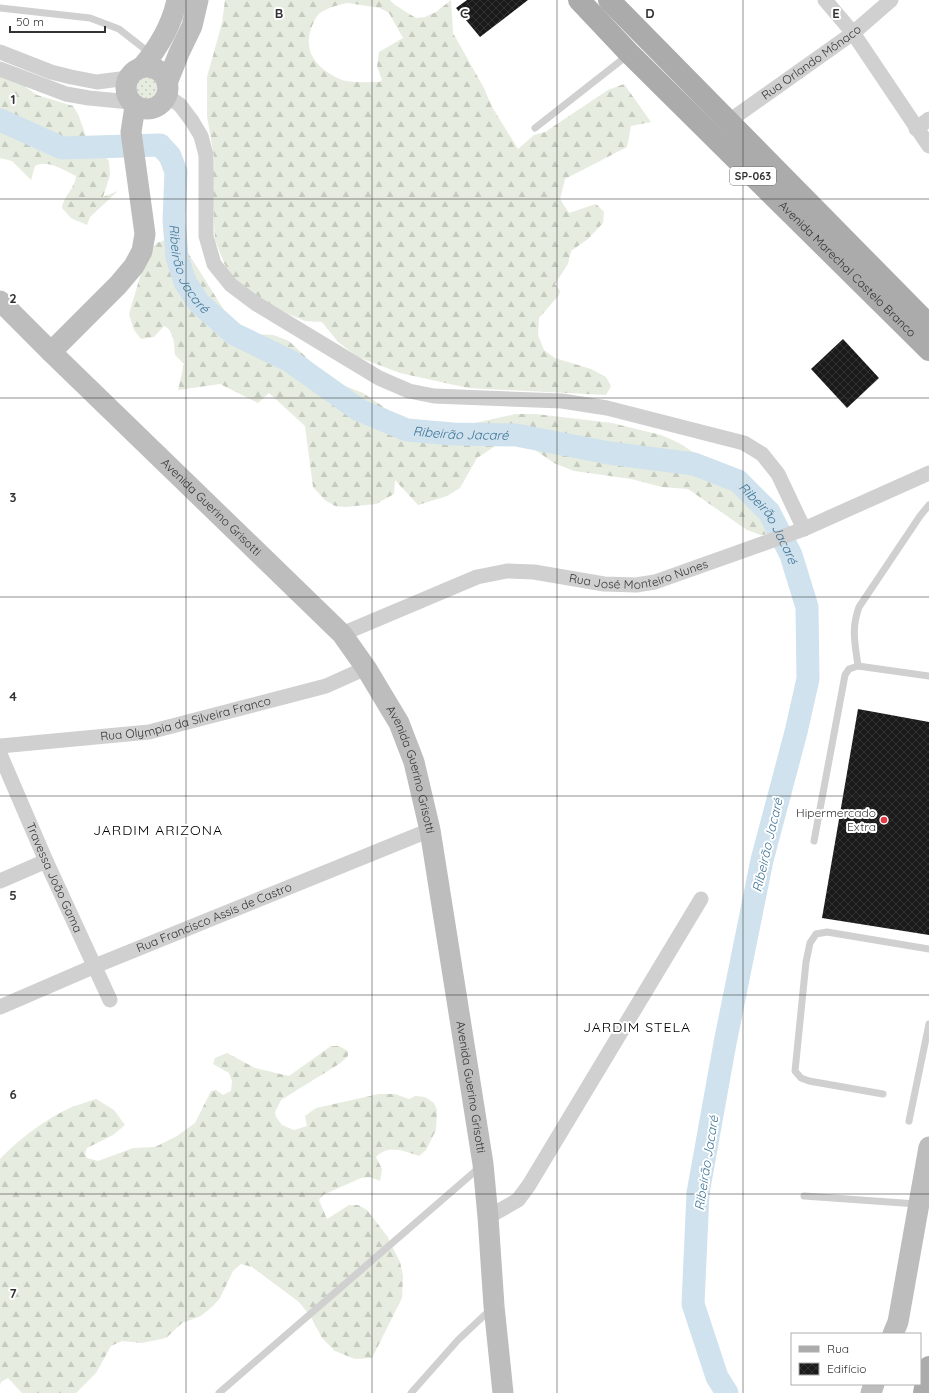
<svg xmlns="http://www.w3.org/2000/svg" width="929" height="1393" font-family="Quicksand,sans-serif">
<defs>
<pattern id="grass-dots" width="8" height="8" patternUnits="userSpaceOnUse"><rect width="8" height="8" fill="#e6ecdf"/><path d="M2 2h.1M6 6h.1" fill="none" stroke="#c6cbc0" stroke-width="1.8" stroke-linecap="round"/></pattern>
<pattern id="forest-firs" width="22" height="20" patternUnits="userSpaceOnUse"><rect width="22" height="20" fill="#e6ecdf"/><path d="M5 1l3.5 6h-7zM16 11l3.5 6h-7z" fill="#c6cbc0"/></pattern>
<pattern id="building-cross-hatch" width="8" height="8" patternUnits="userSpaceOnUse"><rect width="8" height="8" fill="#1a1a1a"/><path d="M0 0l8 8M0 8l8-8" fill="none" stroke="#333"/></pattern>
</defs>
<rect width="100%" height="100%" fill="#fff"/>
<circle fill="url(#grass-dots)" cx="146" cy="88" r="13"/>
<g fill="url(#forest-firs)" fill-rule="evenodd">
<path d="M225 0H390L395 5 416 18 425 17 436 12 451 0 453 33 484 88 492 107 518 149 534 135 545 132 608 90 624 84 651 122 631 126 627 147 565 179 560 199 569 213 596 204 604 212 603 223 588 239 571 251 568 264 555 284 560 291 559 295 539 318 538 335 544 350 555 358 591 369 606 377 611 386 606 395 468 388 400 373 358 357 338 342 322 322 305 321 274 308 235 280 225 265 215 240 212 188 214 157 207 116V77L222 23ZM348 3 380 8 389 13 403 38 379 52 377 66 382 80 379 82C369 82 351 83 342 80 321 71 304 56 310 32 312 26 315 17 320 13 329 7 338 5 348 3Z"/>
<path d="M0 74 17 81 37 95 73 106 78 114 86 136 109 161 110 175 103 197 118 191 90 217 87 225 71 218 62 208C63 196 75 189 76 176 64 171 48 159 35 166L31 180 12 161 0 158Z"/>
<path d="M170 238 178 241 185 248 224 310 241 326 256 334 273 335 289 341 323 373 340 384 363 393 397 416 428 424 446 426 470 424 516 414H536L612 423 661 435 679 443 745 486 766 514 770 527 769 534 761 535 747 530 688 489 662 487 631 479 574 471 554 463 531 447 514 443 497 445 477 458 460 488 447 496 418 505 395 480 394 494 376 504 346 507 335 506 325 500 313 487 305 426 269 393 258 403 220 384 178 390 184 364 175 355C174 345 175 331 164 326L154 337 141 339 134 330 129 314 147 253 157 243Z"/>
<path d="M331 1046H339L348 1051V1056L339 1064 281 1100 275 1112 276 1117 282 1125 294 1130 307 1126 305 1116 316 1108 379 1094H395L409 1099 416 1096 425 1097 434 1103 437 1110 436 1130 426 1150 419 1156C404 1151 388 1144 376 1157L382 1169 380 1181 370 1177 361 1178 323 1195 319 1200 327 1219 349 1205H358L367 1210 387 1236 400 1262 403 1276 402 1298 372 1358 355 1359 335 1351 322 1338 311 1317 299 1302 252 1267 241 1264 233 1271 220 1298 213 1306 201 1316 182 1323 166 1338 142 1343 122 1341 111 1346 96 1373 76 1393H22L8 1378 1 1382 0 1386V1159C19 1139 47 1118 72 1107 80 1104 88 1102 96 1099L114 1110 125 1125 113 1135 87 1148 85 1153 87 1158 98 1161 133 1148 155 1147 177 1136 195 1123 211 1091 216 1090 223 1095 231 1091 232 1081 229 1073 213 1064 215 1058 227 1053 255 1068 289 1076Z"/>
</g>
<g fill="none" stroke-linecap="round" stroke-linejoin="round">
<path stroke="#cfe2ee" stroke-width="23" id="s1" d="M0 120 62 148 160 145 170 156 176 172 174 220 177 257 185 282 199 303 234 334 290 361 359 410 407 430 453 434 516 435 609 453 694 464 738 481 769 512 791 555 807 607 808 679 796 732 762 860 725 1043 698 1193 693 1304 717 1377 727 1393"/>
</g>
<g fill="url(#building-cross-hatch)">
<polygon points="467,0 528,0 480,37 456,8"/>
<polygon points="843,339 879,378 847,408 811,369"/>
<polygon points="858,709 929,722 929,935 822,918"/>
</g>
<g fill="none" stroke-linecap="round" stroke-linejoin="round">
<g stroke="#d0d0d0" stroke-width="7">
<polyline points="0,8 90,18 119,29 151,54"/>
<polyline points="535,128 628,55"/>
<path d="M858 666C855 643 851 629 859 607L920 516 929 505"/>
<polyline points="814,841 845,675 849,669 858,666 929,676"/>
<polyline points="883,1094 809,1081 801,1078 795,1071 806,962 810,943 816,934 827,932 929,949"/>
<polyline points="909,1121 929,1024"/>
<polyline points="804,1196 917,1204"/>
<polyline points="219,1393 480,1167"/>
<polyline points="411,1393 458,1340 491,1309"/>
</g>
<g stroke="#d0d0d0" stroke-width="15">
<polyline points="825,0 853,33 929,146"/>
<polyline points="0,52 51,72 71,77 97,82 128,78"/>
<polyline points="0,69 66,94 89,98 130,102"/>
<polyline points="167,96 180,105 192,121 201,136 206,155 206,236 214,264 231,285 255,303 321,343 379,378 409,391 434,396 562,401 607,408 744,443 762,454 778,474 804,529"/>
<path id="s2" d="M729 121 853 33 891 0"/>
<polyline points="916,129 929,119"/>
<path id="s3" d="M342 634 477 577 507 571 534 572 604 584 636 585 655 582 804 529 929 473"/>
<path id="s4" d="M0 746 149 732 326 686 366 668"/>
<path id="s5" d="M0 754 46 861 110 1000"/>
<polyline points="0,881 46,861"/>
<path id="s6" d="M0 1007 95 966 430 830"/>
<polyline points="488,1217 518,1200 529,1185 701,899"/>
</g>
<g stroke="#bdbdbd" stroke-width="21">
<circle cx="147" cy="88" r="21"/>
<path d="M142 67C158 48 172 24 177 0"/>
<polyline points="167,83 179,53 192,26 198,0"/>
<path id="s7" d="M0 301 51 352 342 634 366 668 399 723 414 762 430 830 483 1164 488 1217 494 1306 503 1393"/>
<polyline points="51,352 118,285 134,266 142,251 145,234 131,132 135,106"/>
<polyline points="893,1334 898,1322 929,1147"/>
<polyline points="871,1393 874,1384"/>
</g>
<g stroke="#ababab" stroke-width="22">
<path id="s8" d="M579 0 629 53 929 350"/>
<polyline points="609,0 929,325"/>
<polyline points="924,1393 929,1367"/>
</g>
</g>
<path fill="none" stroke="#333" stroke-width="1" stroke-opacity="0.55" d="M186 0V1393M372 0V1393M557 0V1393M743 0V1393M0 199H929M0 398H929M0 597H929M0 796H929M0 995H929M0 1194H929"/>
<circle fill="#e63946" stroke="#fff" stroke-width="1.5" cx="884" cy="820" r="4"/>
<g text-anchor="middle" stroke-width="4" stroke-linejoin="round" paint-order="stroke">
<rect fill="#fff" stroke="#707070" stroke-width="1" x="730" y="167" width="46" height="18" rx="3"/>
<g font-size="11" font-weight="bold" fill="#333">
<text x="753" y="180">SP-063</text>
</g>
<g font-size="12" fill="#333" stroke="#fff">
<text dy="4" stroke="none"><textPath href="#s2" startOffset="101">Rua Orlando Mônaco</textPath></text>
<text dy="4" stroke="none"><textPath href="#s8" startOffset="380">Avenida Marechal Castelo Branco</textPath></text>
<text dy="4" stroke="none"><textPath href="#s7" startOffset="295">Avenida Guerino Grisotti</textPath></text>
<text dy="4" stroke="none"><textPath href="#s3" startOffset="311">Rua José Monteiro Nunes</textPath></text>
<text dy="4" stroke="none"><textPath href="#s4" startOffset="188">Rua Olympia da Silveira Franco</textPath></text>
<text dy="4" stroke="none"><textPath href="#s7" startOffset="631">Avenida Guerino Grisotti</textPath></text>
<text dy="4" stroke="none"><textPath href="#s5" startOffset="135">Travessa João Gama</textPath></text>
<text dy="4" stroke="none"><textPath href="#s6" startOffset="232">Rua Francisco Assis de Castro</textPath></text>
<text dy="4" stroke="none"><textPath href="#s7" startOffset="955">Avenida Guerino Grisotti</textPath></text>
</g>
<g font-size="12" fill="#333" stroke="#fff" text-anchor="end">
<text x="876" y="817">Hipermercado<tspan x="876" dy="14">Extra</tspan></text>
</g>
<g font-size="13" font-style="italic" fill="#3f7597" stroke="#fff">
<text dy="5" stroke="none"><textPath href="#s1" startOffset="298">Ribeirão Jacaré</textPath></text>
<text dy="5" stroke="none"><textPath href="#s1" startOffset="634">Ribeirão Jacaré</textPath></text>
<text dy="5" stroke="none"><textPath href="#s1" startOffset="970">Ribeirão Jacaré</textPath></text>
<text transform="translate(767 845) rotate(-77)" y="5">Ribeirão Jacaré</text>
<text transform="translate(706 1163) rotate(-81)" y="5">Ribeirão Jacaré</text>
</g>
<g font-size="14" letter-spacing="1" fill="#000" stroke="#fff">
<text x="158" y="835">JARDIM ARIZONA</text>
<text x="637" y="1032">JARDIM STELA</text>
</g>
</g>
<g font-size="13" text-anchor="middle" font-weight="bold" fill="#333" stroke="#fff" stroke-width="4" stroke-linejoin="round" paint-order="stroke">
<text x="279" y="18">B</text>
<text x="464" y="18">C</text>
<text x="650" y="18">D</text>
<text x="836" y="18">E</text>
<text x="13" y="104">1</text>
<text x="13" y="303">2</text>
<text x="13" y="502">3</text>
<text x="13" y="701">4</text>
<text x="13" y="900">5</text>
<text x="13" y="1099">6</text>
<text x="13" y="1298">7</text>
</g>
<rect x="791" y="1333" width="130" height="52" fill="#ffffff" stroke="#adadad"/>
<rect x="799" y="1346" width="20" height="6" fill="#ababab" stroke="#adadad"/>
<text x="827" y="1353" font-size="12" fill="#333333">Rua</text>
<rect x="799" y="1363" width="20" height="12" fill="url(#building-cross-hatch)" stroke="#adadad"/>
<text x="827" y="1373" font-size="12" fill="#333333">Edifício</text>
<path d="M10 26v6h95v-6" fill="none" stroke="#333333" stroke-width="2"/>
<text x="16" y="26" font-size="12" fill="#333333" stroke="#ffffff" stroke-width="3" paint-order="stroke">50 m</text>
</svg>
